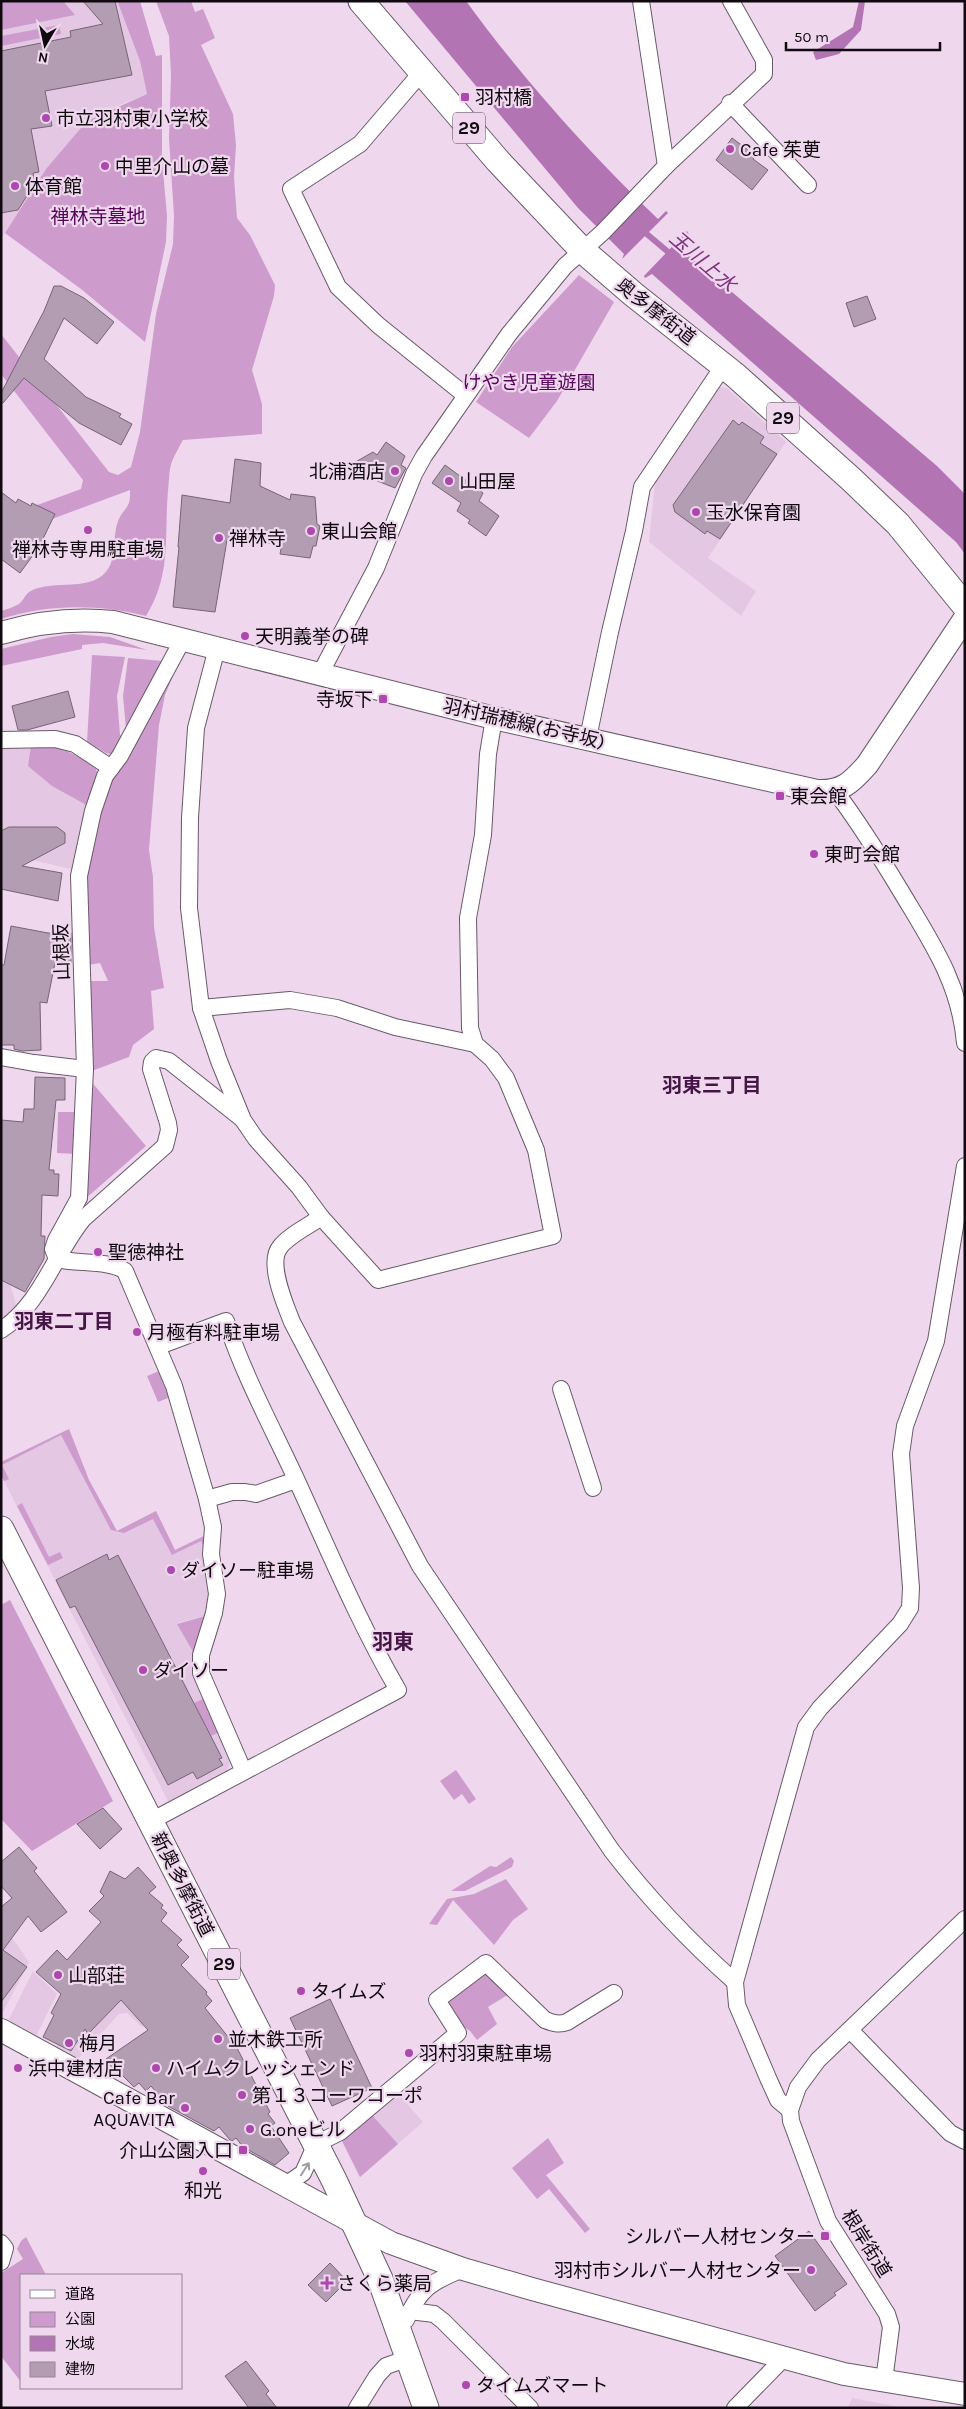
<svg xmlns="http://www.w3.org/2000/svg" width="966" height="2409" font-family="Karla,'Noto Sans JP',sans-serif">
<rect width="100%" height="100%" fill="#efd8ee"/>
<g fill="#e4c8e3">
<polygon points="1,1 120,1 118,3 140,61 147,94 95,115 46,169 1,239"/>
<polygon points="720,387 727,388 786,442 708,558 756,591 741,616 649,542 655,481"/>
<polygon points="31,745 52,786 88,806 76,848 75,870 1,853 1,746"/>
<polygon points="1,1252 17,1308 1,1321"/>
<polygon points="69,1429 89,1480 117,1531 156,1511 175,1550 206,1535 212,1583 209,1615 177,1623 196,1657 231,1758 227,1771 169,1803 1,1475 1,1462"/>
<polygon points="1,1922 29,1962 1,2016"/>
<polygon points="33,1971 57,1994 36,2036 8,2021"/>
<polygon points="118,1985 164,2003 142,2027 127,2013 119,2014 78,2059 56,2047 76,2012"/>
<polygon points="397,2092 423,2122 360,2177 341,2139"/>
<polygon points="852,2398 906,2408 848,2408"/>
</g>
<g fill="#cd9ccd">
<polygon points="1,1 63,1 75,15 1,30"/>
<polygon points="120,1 140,1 156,56 162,55 162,159 167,216 166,242 145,342 81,289 5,233 46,169 87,121 147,94 140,61 118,3"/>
<path d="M156 1H191L195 12 203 9 215 38 201 45 233 114 236 145 234 177 237 218 250 235 275 285 274 296 252 370 262 404V434L183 440C179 447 174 456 171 464 169 472 169 483 168 491 164 537 172 574 146 616 99 604 48 604 1 619V611C7 609 14 607 19 604 23 601 25 595 29 592 54 577 98 596 111 563 116 550 113 534 118 521 124 507 131 509 130 490L1 538 21 511 81 489 83 480 1 374V334L109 472 118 475 131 467 140 432 156 314 173 244 174 216 169 138 171 75 169 36Z"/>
<polygon points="59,25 61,34 1,46 1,36"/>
<polygon points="579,275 614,302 557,401 529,438 476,402 512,347"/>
<polygon points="73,634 110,637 147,650 103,643 82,645 82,649 1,666 1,649 51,637"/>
<polygon points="183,651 165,695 159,725 149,850 153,877 154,927 164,988 151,991 154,1029 133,1045 129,1057 89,1072 88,981 108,981 100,963 88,965 86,872 88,853 113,776"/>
<polygon points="92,655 125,657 117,696 120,735 124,737 113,755 106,753 87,742"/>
<polygon points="128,658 164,661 126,729 123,696"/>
<path d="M31 746C63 747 70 750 96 769L97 773 88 806 52 786 28 766Z"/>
<polygon points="89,1079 146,1146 85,1199"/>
<polygon points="58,1112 78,1112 76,1154 57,1153"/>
<polygon points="164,1369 173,1396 158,1402 147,1376"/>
<polygon points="69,1429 89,1480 117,1531 156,1511 175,1550 206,1535 205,1550 201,1541 172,1555 153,1519 124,1533 111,1530 61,1435 2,1465 9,1479 4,1481 1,1475 1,1462"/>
<polygon points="22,1503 49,1557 60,1552 63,1558 48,1565 17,1506"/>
<polygon points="10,1600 113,1801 32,1851 1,1819 1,1605"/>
<polygon points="209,1615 196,1657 177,1624"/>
<polygon points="205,1698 220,1732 211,1736 194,1703"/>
<polygon points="456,1770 476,1799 469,1804 462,1794 454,1800 440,1781"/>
<polygon points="511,1857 514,1861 512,1867 465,1891 451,1891 490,1866 496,1867"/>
<polygon points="506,1879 528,1909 513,1920 494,1945 453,1900 437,1925 429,1924 447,1899 474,1894"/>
<polygon points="483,1972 489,1973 511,1993 488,2007 497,2024 477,2040 470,2031 461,2025 446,2002"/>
<polygon points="371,2114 398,2144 360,2177 341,2139"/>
<polygon points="548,2138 564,2163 546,2175 590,2229 585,2233 549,2189 537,2199 512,2168"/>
<polygon points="26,2237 46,2275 21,2275 21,2382 1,2356 1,2273 23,2259 17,2249 21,2241"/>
</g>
<g fill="#b374b3">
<path d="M405 1H466C523 79 588 152 658 219L666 211 668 213 622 259 624 254 578 208Z"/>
<polygon points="859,1 865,1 861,30 839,54 816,60 813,52 853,27"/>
<polygon points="687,231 689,235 679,247 937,466 965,494 965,554 956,542 652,274 645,278 644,276"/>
</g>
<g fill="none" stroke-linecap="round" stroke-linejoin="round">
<polyline stroke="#b374b3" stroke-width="6" points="642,230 673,256"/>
</g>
<g fill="#b39db2" stroke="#776376">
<polygon points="83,1 115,1 132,75 45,91 52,126 31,129 39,172 33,173 34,180 29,182 30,191 18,210 1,213 1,51 71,37 70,31 103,24"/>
<polygon points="732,138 755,155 753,159 768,170 752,190 716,160"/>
<polygon points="54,286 61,286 84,298 114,322 97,344 64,318 44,359 86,397 121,414 119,417 132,424 121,445 79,423 24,378 3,403 1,402 1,393 44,311"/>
<polygon points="867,296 876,319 854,327 846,303"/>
<polygon points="733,420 739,425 742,422 764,437 760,443 777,454 720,539 707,531 705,534 675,512 673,505"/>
<polygon points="386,442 405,456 401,465 406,468 395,488 345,468 373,452 377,455"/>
<polygon points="235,459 261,463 260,486 290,500 291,494 315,497 317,524 320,526 316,546 313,546 310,558 280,554 282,544 227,540 215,612 173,607 179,547 178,547 182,495 230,503"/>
<polygon points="445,465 483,493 479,501 499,516 486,536 468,523 470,520 457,511 461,503 432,483"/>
<polygon points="1,492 16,503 18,499 31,506 32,503 55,514 39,547 20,573 1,559"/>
<polygon points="68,691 75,717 27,730 18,730 12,706"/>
<polygon points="9,827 57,827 65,833 65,843 22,866 62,873 58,901 1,889 1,831"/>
<polygon points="11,926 48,933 71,933 71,963 55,963 47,1003 40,1002 41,1050 22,1051 14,1049 14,1045 1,1045 1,965 4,965"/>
<polygon points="35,1077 65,1078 65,1100 56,1100 49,1170 54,1170 54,1174 59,1174 58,1196 42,1195 41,1236 45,1236 44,1259 25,1292 1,1280 1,1120 23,1122 24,1109 34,1109"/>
<polygon points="107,1554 109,1560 118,1555 222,1758 219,1759 223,1765 197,1779 193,1772 168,1785 75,1606 70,1608 56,1580"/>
<polygon points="103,1808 122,1829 100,1849 77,1824"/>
<polygon points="19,1847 37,1868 34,1871 67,1912 41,1932 28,1916 3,1950 27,1967 1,2002 1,1907 12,1898 1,1886 1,1862"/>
<polygon points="138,1867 156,1887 149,1893 163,1905 161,1908 167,1913 161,1921 182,1940 177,1945 189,1957 181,1965 207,1992 206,1994 212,2001 205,2008 237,2048 270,2112 268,2114 275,2123 271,2126 289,2153 275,2165 243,2147 236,2138 232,2141 230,2140 219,2127 214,2131 168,2106 151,2086 146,2091 139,2083 134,2087 122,2075 119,2077 106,2059 148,2030 121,2000 88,2034 85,2029 71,2051 43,2037 54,2015 51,2013 61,1994 36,1972 57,1950 67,1960 101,1922 89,1911 104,1896 100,1892 110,1871 125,1879"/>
<polygon points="330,1999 372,2088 332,2106 290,2018"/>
<polygon points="809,2231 847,2284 834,2293 836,2295 815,2311 775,2256"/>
<polygon points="330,2263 347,2281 326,2302 308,2285"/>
<polygon points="246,2361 269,2391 266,2394 277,2408 249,2408 225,2376"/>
</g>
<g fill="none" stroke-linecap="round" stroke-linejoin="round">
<g stroke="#6b586b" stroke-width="18">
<g id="street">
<polyline points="641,1 666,166"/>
<polyline points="421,73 360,144 291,189 338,287 378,325 465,395"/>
<polyline points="730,103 808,185"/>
<path d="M183 639 120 756 105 776 93 811 79 876 85 1069 79 1198 56 1240 53 1249 57 1259C76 1264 110 1260 125 1271L174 1386 207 1499 213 1527 211 1554 217 1594 214 1613 201 1655V1673L243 1770"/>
<polyline points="217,648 196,728 190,818 189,908 201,1008 219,1061 243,1120 256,1139 299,1187 321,1217 378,1280 553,1236 536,1150 506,1078 492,1059 475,1044 470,1028 468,918 483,835 488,754 494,718"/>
<polyline points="320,674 376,568 414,474 424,456 509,334 565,266 603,232 666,166 764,74 764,60 731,1"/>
<polyline points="588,738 610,632 634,531 642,487 724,365"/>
<polyline points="1,740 55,739 75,744 111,768"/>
<path d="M835 791C860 824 881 858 902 893 932 943 960 984 965 1043"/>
<polyline points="201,1008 290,1000 337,1008 395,1027 475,1044"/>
<polyline points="1,1057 34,1063 85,1069"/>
<path d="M321 1217C309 1226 289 1235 280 1247 267 1263 285 1304 292 1322L420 1566 612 1851C649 1899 690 1942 735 1982"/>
<path d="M1 1330C41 1304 54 1255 83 1219L165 1146 169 1130 168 1123 151 1069 152 1062 156 1058 169 1061 241 1118"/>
<polyline points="561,1389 593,1488"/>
<polyline points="207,1499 232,1492 245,1492 256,1494 296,1480"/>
<path d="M151 1821 398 1690C359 1623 329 1551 297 1481 272 1427 244 1376 226 1321L159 1346"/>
<polyline points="850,2030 950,2133 965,2141"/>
<polyline points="790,2110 778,2100 768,2078 737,2005 735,1982 806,1727 820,1708 900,1624 910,1608 911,1588 901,1454 905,1426 936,1341 965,1166"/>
<path d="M284 2186 303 2173 316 2144 340 2132 458 2033 437 2000 486 1963 545 2020C553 2023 559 2025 567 2022L614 1993"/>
<polyline points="1,2243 5,2248 1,2262"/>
<polyline points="410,2311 434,2314 443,2321 530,2408"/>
<path d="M406 2320C420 2288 431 2282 463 2269"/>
<polyline points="884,2381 891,2327 887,2314 828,2221 791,2121 790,2110 798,2087 818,2060 965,1919"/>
<polyline points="357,2408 377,2376 386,2366 409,2358"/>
<polyline points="735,2408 784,2358"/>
</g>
</g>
<g stroke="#6b586b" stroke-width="24">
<g id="secondary">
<path d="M1 633C38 622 75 618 113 622L494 718 817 791C842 792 851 783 867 765L965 618"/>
<polyline points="1,2030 391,2243 463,2269 532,2289 844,2374 965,2394"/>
</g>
</g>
<g stroke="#6b586b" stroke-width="27">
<g id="primary">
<polyline points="361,1 498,161 582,250 633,294 735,375 851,479 898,524 965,606"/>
<polyline points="1,1529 334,2180 380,2279 426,2408"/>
</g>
</g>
<use href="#street" stroke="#fff" stroke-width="16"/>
<use href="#secondary" stroke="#fff" stroke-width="22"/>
<use href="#primary" stroke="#fff" stroke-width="25"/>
</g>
<defs><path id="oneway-shaft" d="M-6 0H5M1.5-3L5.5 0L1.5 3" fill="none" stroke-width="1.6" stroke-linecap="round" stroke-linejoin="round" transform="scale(1.25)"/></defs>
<use stroke="#9f9d9f" href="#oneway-shaft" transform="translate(305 2169) rotate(-57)"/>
<g fill="#ad49ae" stroke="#efd8ee" stroke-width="2">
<rect x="460" y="92" width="10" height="10" rx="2.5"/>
<circle cx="46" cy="118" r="5"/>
<circle cx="730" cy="149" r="5"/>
<circle cx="105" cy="166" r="5"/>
<circle cx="15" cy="186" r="5"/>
<circle cx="395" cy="471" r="5"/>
<circle cx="449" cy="481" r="5"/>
<circle cx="696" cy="512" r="5"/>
<circle cx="88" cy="530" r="5"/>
<circle cx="311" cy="531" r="5"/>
<circle cx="219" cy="538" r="5"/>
<circle cx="245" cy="636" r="5"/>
<rect x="378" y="694" width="10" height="10" rx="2.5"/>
<rect x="775" y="791" width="10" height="10" rx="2.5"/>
<circle cx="814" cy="854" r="5"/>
<circle cx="98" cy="1252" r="5"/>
<circle cx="137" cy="1332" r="5"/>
<circle cx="171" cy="1570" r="5"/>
<circle cx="143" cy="1670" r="5"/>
<circle cx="58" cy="1975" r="5"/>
<circle cx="301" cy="1991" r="5"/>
<circle cx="218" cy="2039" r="5"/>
<circle cx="69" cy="2043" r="5"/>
<circle cx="409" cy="2053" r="5"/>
<circle cx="18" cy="2068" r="5"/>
<circle cx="156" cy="2068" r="5"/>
<circle cx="242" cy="2095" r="5"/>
<circle cx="185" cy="2108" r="5"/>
<circle cx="250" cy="2129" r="5"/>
<rect x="238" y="2145" width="10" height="10" rx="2.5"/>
<circle cx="203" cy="2171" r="5"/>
<rect x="820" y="2231" width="10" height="10" rx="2.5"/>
<circle cx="811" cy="2270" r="5"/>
<path d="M324.5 2275.5h5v5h5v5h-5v5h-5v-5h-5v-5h5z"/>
<circle cx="466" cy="2385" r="5"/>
</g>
<g text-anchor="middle" stroke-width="4.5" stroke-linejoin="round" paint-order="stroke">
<g fill="#efd8ee" stroke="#534753" stroke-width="1">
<rect x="453" y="112.5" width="32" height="31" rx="4"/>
<rect x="767" y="402.5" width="32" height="31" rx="4"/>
<rect x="208" y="1948.5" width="32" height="31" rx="4"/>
</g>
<g font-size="18" font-weight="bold" fill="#100910">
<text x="469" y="134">29</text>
<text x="783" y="424">29</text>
<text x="224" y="1970">29</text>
</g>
<g font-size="19" fill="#100910" stroke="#efd8ee" text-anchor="start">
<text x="475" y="104">羽村橋</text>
<text x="56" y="125">市立羽村東小学校</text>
<text x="740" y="156">Cafe 茱茰</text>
<text x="115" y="173">中里介山の墓</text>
<text x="25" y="193">体育館</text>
<text x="385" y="478" text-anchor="end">北浦酒店</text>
<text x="459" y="488">山田屋</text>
<text x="706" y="519">玉水保育園</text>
<text x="321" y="538">東山会館</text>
<text x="229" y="545">禅林寺</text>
<text x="88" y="556" text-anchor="middle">禅林寺専用駐車場</text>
<text x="255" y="643">天明義挙の碑</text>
<text x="373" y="706" text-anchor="end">寺坂下</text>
<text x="790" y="803">東会館</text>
<text x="824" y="861">東町会館</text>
<text x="108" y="1259">聖徳神社</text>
<text x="147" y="1339">月極有料駐車場</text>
<text x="181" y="1577">ダイソー駐車場</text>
<text x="153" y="1677">ダイソー</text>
<text x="68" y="1982">山部荘</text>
<text x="311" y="1998">タイムズ</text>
<text x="228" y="2046">並木鉄工所</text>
<text x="79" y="2050">梅月</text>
<text x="419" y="2060">羽村羽東駐車場</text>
<text x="28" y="2075">浜中建材店</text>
<text x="166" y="2075">ハイムクレッシェンド</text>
<text x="252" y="2102">第１３コーワコーポ</text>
<text x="175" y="2104" text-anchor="end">Cafe Bar<tspan x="175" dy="22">AQUAVITA</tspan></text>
<text x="260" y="2136">G.oneビル</text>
<text x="233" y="2157" text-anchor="end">介山公園入口</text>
<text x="203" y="2197" text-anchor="middle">和光</text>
<text x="815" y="2243" text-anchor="end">シルバー人材センター</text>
<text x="801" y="2277" text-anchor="end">羽村市シルバー人材センター</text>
<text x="337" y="2290">さくら薬局</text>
<text x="476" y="2392">タイムズマート</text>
</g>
<g font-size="19" fill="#560359" stroke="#efd8ee">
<text x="98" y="223">禅林寺墓地</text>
<text x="529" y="389">けやき児童遊園</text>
</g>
<g font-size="19" fill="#100910" stroke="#efd8ee">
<text transform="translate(656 311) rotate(38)" y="7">奥多摩街道</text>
<text transform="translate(524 723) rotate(13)" y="7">羽村瑞穂線(お寺坂)</text>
<text transform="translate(61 952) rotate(-92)" y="7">山根坂</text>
<text transform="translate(183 1884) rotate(63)" y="7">新奥多摩街道</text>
<text transform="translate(867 2243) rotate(58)" y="7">根岸街道</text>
</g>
<g font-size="20" font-style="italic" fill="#7e317f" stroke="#efd8ee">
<text transform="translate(703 261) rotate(41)" y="7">玉川上水</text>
</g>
<g font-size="20" font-weight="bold" fill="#451546" stroke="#efd8ee">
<text x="712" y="1092">羽東三丁目</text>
<text x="64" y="1328">羽東二丁目</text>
</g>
<g font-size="21" font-weight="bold" fill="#451546" stroke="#efd8ee">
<text x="393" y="1649">羽東</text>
</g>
</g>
<rect width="966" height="2409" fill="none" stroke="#100910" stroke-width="5"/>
<rect x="20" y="2274" width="162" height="115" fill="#efd8ee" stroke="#968595"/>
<rect x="30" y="2290" width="25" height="8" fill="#ffffff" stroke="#968595"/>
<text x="65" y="2299" font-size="15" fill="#100910">道路</text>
<rect x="30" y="2312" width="25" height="15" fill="#cd9ccd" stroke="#968595"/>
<text x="65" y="2324" font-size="15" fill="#100910">公園</text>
<rect x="30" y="2336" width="25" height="15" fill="#b374b3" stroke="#968595"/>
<text x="65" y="2349" font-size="15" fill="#100910">水域</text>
<rect x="30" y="2362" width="25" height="15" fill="#b39db2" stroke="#968595"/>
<text x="65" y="2374" font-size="15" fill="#100910">建物</text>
<g transform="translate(45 45) rotate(189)" stroke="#efd8ee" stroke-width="4" paint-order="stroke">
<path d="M0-4L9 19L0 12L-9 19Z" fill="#100910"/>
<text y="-8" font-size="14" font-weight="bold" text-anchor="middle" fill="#100910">N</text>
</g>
<path d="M786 42v8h154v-8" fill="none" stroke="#100910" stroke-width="2.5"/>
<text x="794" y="42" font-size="15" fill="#100910" stroke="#efd8ee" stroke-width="4" paint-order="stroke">50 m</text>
</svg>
